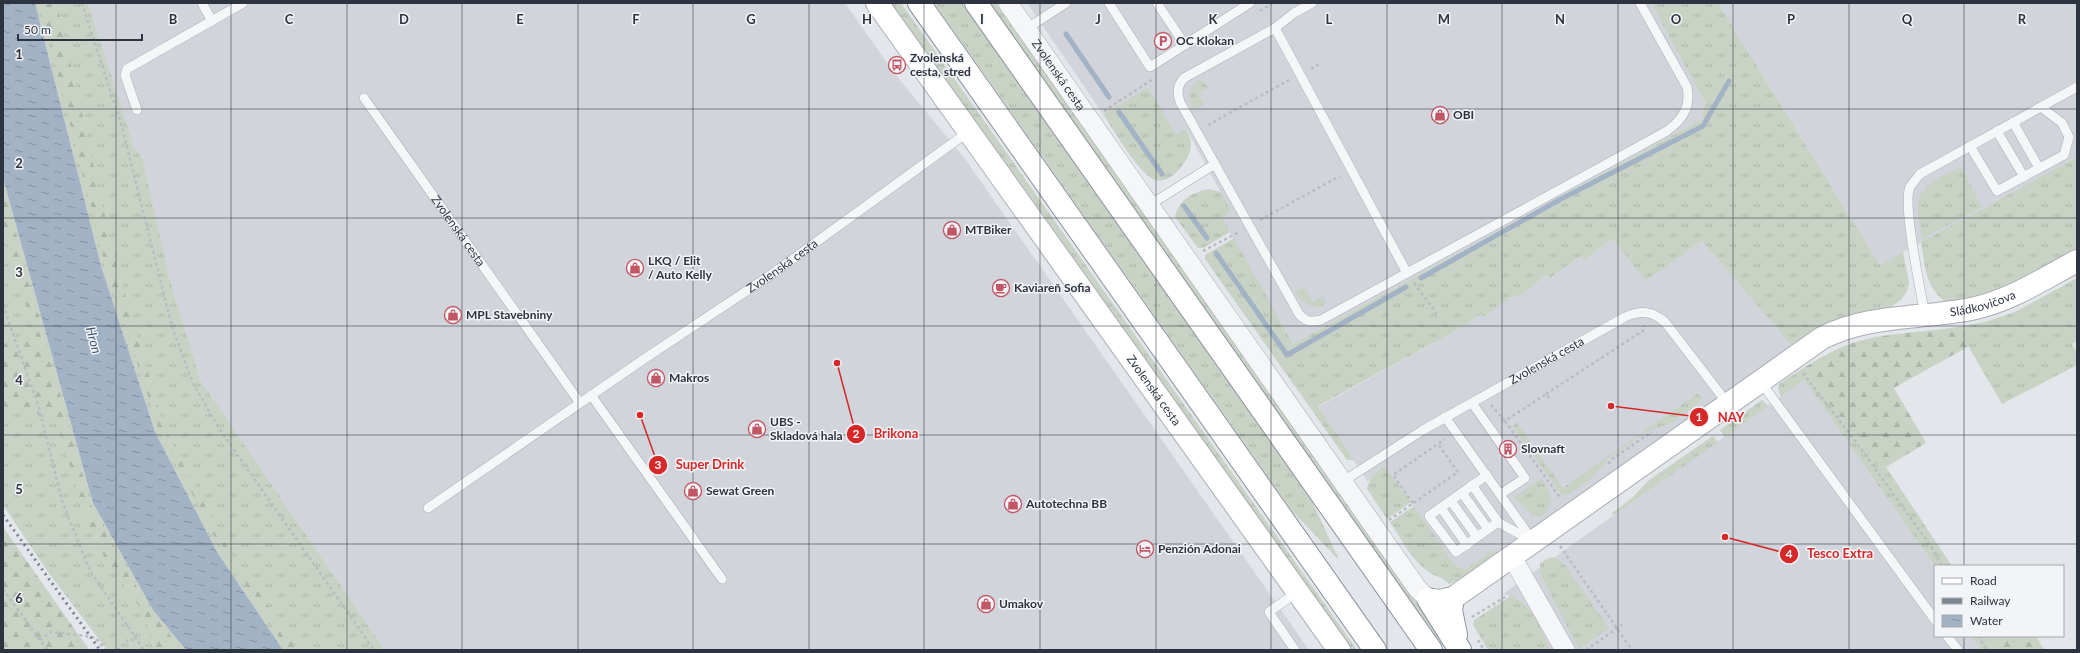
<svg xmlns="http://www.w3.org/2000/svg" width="2080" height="653" font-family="Lato,sans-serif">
<defs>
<pattern id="grass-tufts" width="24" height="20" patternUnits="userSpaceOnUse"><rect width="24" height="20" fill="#c8d3c5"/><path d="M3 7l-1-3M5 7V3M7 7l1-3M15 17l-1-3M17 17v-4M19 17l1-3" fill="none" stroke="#acb6aa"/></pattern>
<pattern id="forest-firs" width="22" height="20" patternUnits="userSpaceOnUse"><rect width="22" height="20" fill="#c8d3c5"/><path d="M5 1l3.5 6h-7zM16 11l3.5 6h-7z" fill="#acb6aa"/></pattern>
<pattern id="water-ripples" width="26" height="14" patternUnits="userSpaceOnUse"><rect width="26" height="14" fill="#a2b3c6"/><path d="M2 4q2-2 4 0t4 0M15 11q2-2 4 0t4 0" fill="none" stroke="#8492a2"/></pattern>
</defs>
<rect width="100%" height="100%" fill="#e3e6ea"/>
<g fill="#d1d5db">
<polygon points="88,3 845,3 895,74 965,159 1309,650 385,650 201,381 170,280 143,160 134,146"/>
<polygon points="1027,3 1651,3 1705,103 1702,119 1293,344 1221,217 1231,211 1186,129 1176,135 1148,87 1103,114"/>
<polygon points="1718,3 2077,3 2077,157 1880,265"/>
<polygon points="1613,239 1645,280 1702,241 1792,346 1500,553 1466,569 1458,567 1452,561 1384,466 1378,470 1368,482 1318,407 1461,328 1481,314 1483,316 1514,294 1517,297 1548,275 1550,278 1581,256 1584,260"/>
<polygon points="1804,380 1935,566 1935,636 1971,636 1981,650 1550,650 1545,638 1518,599 1503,594"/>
</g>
<g fill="url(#grass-tufts)">
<polygon points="35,3 88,3 134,146 143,160 170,280 201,381 385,650 283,650 217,552 155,432 101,266"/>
<polygon points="890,3 901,3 1357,650 1350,650 1032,199"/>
<polygon points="934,3 962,3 1311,499 1339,560 1292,511"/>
<polygon points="988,3 996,3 1401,579 1447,650 1397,582"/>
<polygon points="1651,3 1718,3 1880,265 1903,252 1909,283 1907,291 1901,300 1891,307 1853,315 1808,335 1792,346 1702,241 1645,281 1613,239 1584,260 1581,256 1550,278 1547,275 1517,298 1514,295 1483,317 1481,314 1461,328 1318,406 1354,460 1347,460 1205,259 1205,255 1234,238 1293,344 1702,119 1705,103"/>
<path d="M1201 80 1209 88 1198 93 1204 104 1193 110C1189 100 1187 82 1201 80Z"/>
<path d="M1148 87 1176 134 1186 129C1189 135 1191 139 1191 146 1190 161 1168 189 1151 178 1135 167 1115 132 1103 114Z"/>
<path d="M2077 157V253L1985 296 1946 303C1924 284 1926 269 1921 242Z"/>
<path d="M1961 167 1982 207 1922 239C1921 228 1916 212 1918 202 1921 183 1946 175 1961 167Z"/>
<polygon points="3,178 93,503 153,610 186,650 107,650 48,572 3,505"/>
<path d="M1209 189 1221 192 1231 211 1222 217 1230 232 1203 248H1198L1175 217C1180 198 1192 193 1209 189Z"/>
<polygon points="2077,278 2077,341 2072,344 2077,353 2077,365 2002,404 1957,327 1985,322 2015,312"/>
<path d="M1304 287 1313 302 1324 296 1325 304C1314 313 1301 301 1294 292Z"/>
<polygon points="1805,367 1815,385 1879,468 1886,467 1952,566 1935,566 1804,380 1781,397 1778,389 1779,384"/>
<polygon points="1698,393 1701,398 1700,402 1672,423 1647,431 1609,458 1592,478 1568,495 1561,494 1513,427 1516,422 1563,488"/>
<polygon points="1762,400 1768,406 1725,437 1720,430"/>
<polygon points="1713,436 1718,442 1614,515 1612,513 1632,498 1649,480"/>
<path d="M1384 466 1411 502 1387 519 1367 489C1369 479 1375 471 1384 466Z"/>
<path d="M1542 478C1551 493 1556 506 1540 517L1532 515 1514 497Z"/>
<path d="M1414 506 1452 561 1458 567 1466 569 1494 550 1500 553 1465 577 1449 584C1443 576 1434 577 1426 570 1411 559 1401 538 1390 522Z"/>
<polygon points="1554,557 1566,566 1609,628 1579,649 1541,576 1540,564 1546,559"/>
<path d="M1511 596C1533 605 1542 629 1550 650H1488L1473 625 1474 620Z"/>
<polygon points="1971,636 1985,636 1993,650 1981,650"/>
</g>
<g fill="url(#forest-firs)">
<polygon points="40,3 57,3 115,260 164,427 226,545 299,650 288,650 221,549 159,430 105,264"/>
<polygon points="3,188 91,505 151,612 182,650 156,650 153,646 145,615 99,549 82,508 56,418 3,406 3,344 36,337 3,231"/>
<path d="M1957 327 1969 346 1894 388 1926 443 1886 467 1879 468 1815 385 1805 367C1820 358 1835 349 1852 343 1886 332 1922 333 1957 327Z"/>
<polygon points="3,527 80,637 90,650 3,650"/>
<polygon points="1985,636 2036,636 2044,650 1993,650"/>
</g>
<polygon fill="url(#water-ripples)" points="3,3 35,3 101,266 155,432 217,552 283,650 186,650 153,610 93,503 3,178"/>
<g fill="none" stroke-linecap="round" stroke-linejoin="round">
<g stroke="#a2b3c6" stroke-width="5">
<polyline points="1066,34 1109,97"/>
<polyline points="1119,112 1162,174"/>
<polyline points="1184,206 1207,238"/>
<polyline points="1216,253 1287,355 1406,287"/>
<polyline points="1421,278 1559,200 1703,126 1729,81"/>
</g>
<g stroke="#a9adb4" stroke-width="10">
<g id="lane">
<polyline points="202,3 212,21"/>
<polyline points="1109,3 1150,67 1250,3"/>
<polyline points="1157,3 1185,45"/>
<path d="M1312 3 1294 13 1275 28 1184 78C1177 86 1177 92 1180 102L1299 314C1306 322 1311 322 1321 320L1667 131C1683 119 1691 107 1687 87L1640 3"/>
<polyline points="1275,28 1407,273"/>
<polyline points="1026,29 1066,3"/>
<path id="s1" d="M364 98 580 403"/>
<polyline points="137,110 125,75 127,69 243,3"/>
<polyline points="2013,122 2039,168"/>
<polyline points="1997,131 2024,177"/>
<polyline points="1970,146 1997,191 2064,155 2069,137 2062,123 2041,107"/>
<polyline points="1148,206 1215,164"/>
<path d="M1925 315C1921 293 1902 203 1910 187 1913 182 1917 178 1920 174L2077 87"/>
<polyline points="1760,381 1935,620"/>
<polyline points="591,395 722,579"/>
<polyline points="1472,403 1525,478 1501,494"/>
<polyline points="1445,417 1533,541"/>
<polyline points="1487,475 1429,516 1456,552 1498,522"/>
<path id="s2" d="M1342 482 1423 430 1625 317C1641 310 1652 311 1665 322L1728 404"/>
<polyline points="1472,485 1498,522 1530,540"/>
<polyline points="1462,493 1488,529"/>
<polyline points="1451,501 1477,537"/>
<path id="s3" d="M428 508 644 359 775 272 968 132"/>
<polyline points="1441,508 1467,545"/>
<polyline points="1947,636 1958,650"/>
<polyline points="1295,650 1269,612 1297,592"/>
</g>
</g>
<g stroke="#a9adb4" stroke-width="20">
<g id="street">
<path id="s4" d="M1008 3 1417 588 1428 599"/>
<polyline points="1512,557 1565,650"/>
</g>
</g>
<g stroke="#a9adb4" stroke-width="24">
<g id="secondary">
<path id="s5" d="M877 3 1339 650"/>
<path id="s6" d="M1434 600 1440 601 1453 598 1822 338C1869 314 1921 319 1971 309 2010 301 2043 279 2077 261"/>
</g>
</g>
<g stroke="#8c939f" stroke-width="24">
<g id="highway">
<polyline points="919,3 1375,650"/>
<polyline points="976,3 1431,650"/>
<polyline points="1453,598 1451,610 1456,635"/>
<polyline points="1428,599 1460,650"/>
</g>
</g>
<g stroke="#b9bcc1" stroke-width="2.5" stroke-dasharray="3 3" stroke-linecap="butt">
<polyline points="82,3 122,127 172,327 193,383 218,427 374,650"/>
<polyline points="1260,11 1273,3"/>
<polyline points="1311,69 1319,64"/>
<polyline points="1104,111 1153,79"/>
<polyline points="1208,125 1289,80"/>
<polyline points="1260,220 1340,176"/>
<polyline points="1203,251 1239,232"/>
<polyline points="1414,283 1437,314"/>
<polyline points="3,305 39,408 62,501 90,571 144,650"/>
<polyline points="1803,373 1859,446 1932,548 1942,566"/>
<polyline points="1546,394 1644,330 1644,325"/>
<polyline points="1549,398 1546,394 1505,421 1561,499"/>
<polyline points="1491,405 1505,421"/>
<polyline points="1608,464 1612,459 1652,432"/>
<polyline points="1413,503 1393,475 1445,439"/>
<polyline points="1389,520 1458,472 1438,444"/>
<polyline points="1560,546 1632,650"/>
<polyline points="3,589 47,650"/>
<polyline points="1472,617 1505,597"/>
<polyline points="1978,636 1987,650"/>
<path d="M40 640 51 632C58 633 91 636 95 638 99 641 102 646 105 650"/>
<polyline points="1478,640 1484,650"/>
<polyline points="117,650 128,640 137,640"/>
<polyline points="1586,650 1622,625"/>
</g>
<use href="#lane" stroke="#f5f6f8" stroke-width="9"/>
<use href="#street" stroke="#f5f6f8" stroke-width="19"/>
<use href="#secondary" stroke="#fff" stroke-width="22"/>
<use href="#highway" stroke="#fff" stroke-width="22"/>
<polyline stroke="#7e8592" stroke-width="3" stroke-dasharray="2 4" stroke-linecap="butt" points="3,515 100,650"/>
</g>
<path fill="none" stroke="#2d3440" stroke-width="1" stroke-opacity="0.55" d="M116 3V650M231 3V650M347 3V650M462 3V650M578 3V650M693 3V650M809 3V650M924 3V650M1040 3V650M1156 3V650M1271 3V650M1387 3V650M1502 3V650M1618 3V650M1733 3V650M1849 3V650M1964 3V566M3 109H2077M3 218H2077M3 326H2077M3 435H2077M3 544H2077M1964 636V650"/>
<defs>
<g id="parking-ring" transform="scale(0.9)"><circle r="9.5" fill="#f3f4f7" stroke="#c15665" stroke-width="1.5"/><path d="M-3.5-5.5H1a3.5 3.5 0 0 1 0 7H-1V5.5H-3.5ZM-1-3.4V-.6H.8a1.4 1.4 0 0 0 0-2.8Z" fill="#c15665"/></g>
<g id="bus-ring" transform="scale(0.9)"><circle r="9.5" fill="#f3f4f7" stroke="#c15665" stroke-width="1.5"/><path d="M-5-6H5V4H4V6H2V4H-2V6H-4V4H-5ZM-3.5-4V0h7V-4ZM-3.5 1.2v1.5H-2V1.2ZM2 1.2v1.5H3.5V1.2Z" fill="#c15665"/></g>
<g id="shop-ring" transform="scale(0.9)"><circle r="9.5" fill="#f3f4f7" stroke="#c15665" stroke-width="1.5"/><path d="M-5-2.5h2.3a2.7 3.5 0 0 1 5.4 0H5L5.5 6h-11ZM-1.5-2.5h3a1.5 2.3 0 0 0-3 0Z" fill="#c15665"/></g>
<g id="cafe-ring" transform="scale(0.9)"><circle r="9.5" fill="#f3f4f7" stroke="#c15665" stroke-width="1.5"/><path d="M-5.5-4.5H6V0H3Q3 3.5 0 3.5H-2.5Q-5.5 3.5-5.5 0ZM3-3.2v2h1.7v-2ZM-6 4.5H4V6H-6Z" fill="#c15665"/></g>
<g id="building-ring" transform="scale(0.9)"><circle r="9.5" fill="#f3f4f7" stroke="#c15665" stroke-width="1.5"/><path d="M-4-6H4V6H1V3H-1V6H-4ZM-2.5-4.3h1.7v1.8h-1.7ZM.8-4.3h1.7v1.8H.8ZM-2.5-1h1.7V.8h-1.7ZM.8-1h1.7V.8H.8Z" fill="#c15665"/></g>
<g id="hotel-ring" transform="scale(0.9)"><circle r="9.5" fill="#f3f4f7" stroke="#c15665" stroke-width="1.5"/><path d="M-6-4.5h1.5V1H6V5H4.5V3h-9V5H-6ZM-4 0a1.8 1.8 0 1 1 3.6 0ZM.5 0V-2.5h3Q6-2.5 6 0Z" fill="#c15665"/></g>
</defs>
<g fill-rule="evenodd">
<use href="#parking-ring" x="1163" y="41"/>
<use href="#bus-ring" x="897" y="65"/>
<use href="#shop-ring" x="1440" y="115"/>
<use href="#shop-ring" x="952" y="230"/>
<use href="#shop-ring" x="635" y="268"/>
<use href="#cafe-ring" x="1001" y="288"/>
<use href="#shop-ring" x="453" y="315"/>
<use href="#shop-ring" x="656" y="378"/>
<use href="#shop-ring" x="757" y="429"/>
<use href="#building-ring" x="1508" y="449"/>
<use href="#shop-ring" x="693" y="491"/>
<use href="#shop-ring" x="1013" y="504"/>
<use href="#hotel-ring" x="1145" y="549"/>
<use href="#shop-ring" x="986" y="604"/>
</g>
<g text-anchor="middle" stroke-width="3" stroke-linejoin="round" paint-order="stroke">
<g font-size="12" font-weight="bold" fill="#2d3440" stroke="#f3f4f7" text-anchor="start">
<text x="1176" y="45">OC Klokan</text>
<text x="910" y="62">Zvolenská<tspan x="910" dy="14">cesta, stred</tspan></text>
<text x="1453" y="119">OBI</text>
<text x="965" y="234">MTBiker</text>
<text x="648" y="265">LKQ / Elit<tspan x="648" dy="14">/ Auto Kelly</tspan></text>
<text x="1014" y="292">Kaviareň Sofia</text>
<text x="466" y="319">MPL Stavebniny</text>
<text x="669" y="382">Makros</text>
<text x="770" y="426">UBS -<tspan x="770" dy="14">Skladová hala</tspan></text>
<text x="1521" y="453">Slovnaft</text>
<text x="706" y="495">Sewat Green</text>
<text x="1026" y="508">Autotechna BB</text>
<text x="1158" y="553">Penzión Adonai</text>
<text x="999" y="608">Umakov</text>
</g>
<g font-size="12" fill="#2d3440" stroke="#f3f4f7">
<text dy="4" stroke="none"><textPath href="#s4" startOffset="88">Zvolenská cesta</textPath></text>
<text dy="4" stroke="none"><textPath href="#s1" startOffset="163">Zvolenská cesta</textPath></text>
<text dy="4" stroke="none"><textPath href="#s3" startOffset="429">Zvolenská cesta</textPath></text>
<text dy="4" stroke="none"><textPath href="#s6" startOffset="636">Sládkovičova</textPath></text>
<text dy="4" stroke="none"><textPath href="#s2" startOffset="238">Zvolenská cesta</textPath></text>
<text dy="4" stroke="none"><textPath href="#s5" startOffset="476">Zvolenská cesta</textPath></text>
</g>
<g font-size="13" font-style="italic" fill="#3b5270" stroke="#f3f4f7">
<text transform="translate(94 340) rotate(75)" y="5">Hron</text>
</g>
</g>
<g font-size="13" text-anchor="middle" font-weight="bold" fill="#2d3440" stroke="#f3f4f7" stroke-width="3" stroke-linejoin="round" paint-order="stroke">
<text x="173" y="24">B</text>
<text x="289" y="24">C</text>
<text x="404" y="24">D</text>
<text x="520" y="24">E</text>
<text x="636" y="24">F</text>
<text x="751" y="24">G</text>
<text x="867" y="24">H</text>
<text x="982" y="24">I</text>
<text x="1098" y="24">J</text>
<text x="1213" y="24">K</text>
<text x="1329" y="24">L</text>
<text x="1444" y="24">M</text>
<text x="1560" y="24">N</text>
<text x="1676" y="24">O</text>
<text x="1791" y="24">P</text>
<text x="1907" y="24">Q</text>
<text x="2022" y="24">R</text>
<text x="19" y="59">1</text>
<text x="19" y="168">2</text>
<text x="19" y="277">3</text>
<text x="19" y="385">4</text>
<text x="19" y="494">5</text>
<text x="19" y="603">6</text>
</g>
<path fill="none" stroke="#d62828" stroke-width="1.5" d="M1611 406L1699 417M837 363L856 434M640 415L658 465M1725 537L1789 554"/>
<g fill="#d62828" stroke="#f3f4f7" stroke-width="1.5">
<circle cx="1611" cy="406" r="4"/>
<circle cx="837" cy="363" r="4"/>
<circle cx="640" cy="415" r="4"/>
<circle cx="1725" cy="537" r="4"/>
<circle cx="1699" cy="417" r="10"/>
<circle cx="856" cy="434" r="10"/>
<circle cx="658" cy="465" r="10"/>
<circle cx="1789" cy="554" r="10"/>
</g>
<g font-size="12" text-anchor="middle" font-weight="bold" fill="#fff">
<text x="1699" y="421">1</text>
<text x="856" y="438">2</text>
<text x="658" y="469">3</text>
<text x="1789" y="558">4</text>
</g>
<g font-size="13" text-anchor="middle" font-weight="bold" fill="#d62828" stroke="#f3f4f7" stroke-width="3" stroke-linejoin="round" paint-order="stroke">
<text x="1731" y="422">NAY</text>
<text x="896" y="438">Brikona</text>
<text x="710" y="469">Super Drink</text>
<text x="1840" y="558">Tesco Extra</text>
</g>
<rect width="2080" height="653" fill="none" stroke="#2d3440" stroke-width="8"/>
<rect x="1934" y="565" width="130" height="72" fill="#f3f4f7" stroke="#a4a7ae"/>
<rect x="1942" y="578" width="20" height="6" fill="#ffffff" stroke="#a4a7ae"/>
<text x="1970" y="585" font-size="12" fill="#2d3440">Road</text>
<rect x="1942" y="598" width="20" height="6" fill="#7e8592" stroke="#a4a7ae"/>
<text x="1970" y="605" font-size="12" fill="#2d3440">Railway</text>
<rect x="1942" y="615" width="20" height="12" fill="url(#water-ripples)" stroke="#a4a7ae"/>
<text x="1970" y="625" font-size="12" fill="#2d3440">Water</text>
<path d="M18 34v6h124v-6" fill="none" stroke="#2d3440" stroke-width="2"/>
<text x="24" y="34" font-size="12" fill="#2d3440" stroke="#f3f4f7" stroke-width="3" paint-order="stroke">50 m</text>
</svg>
